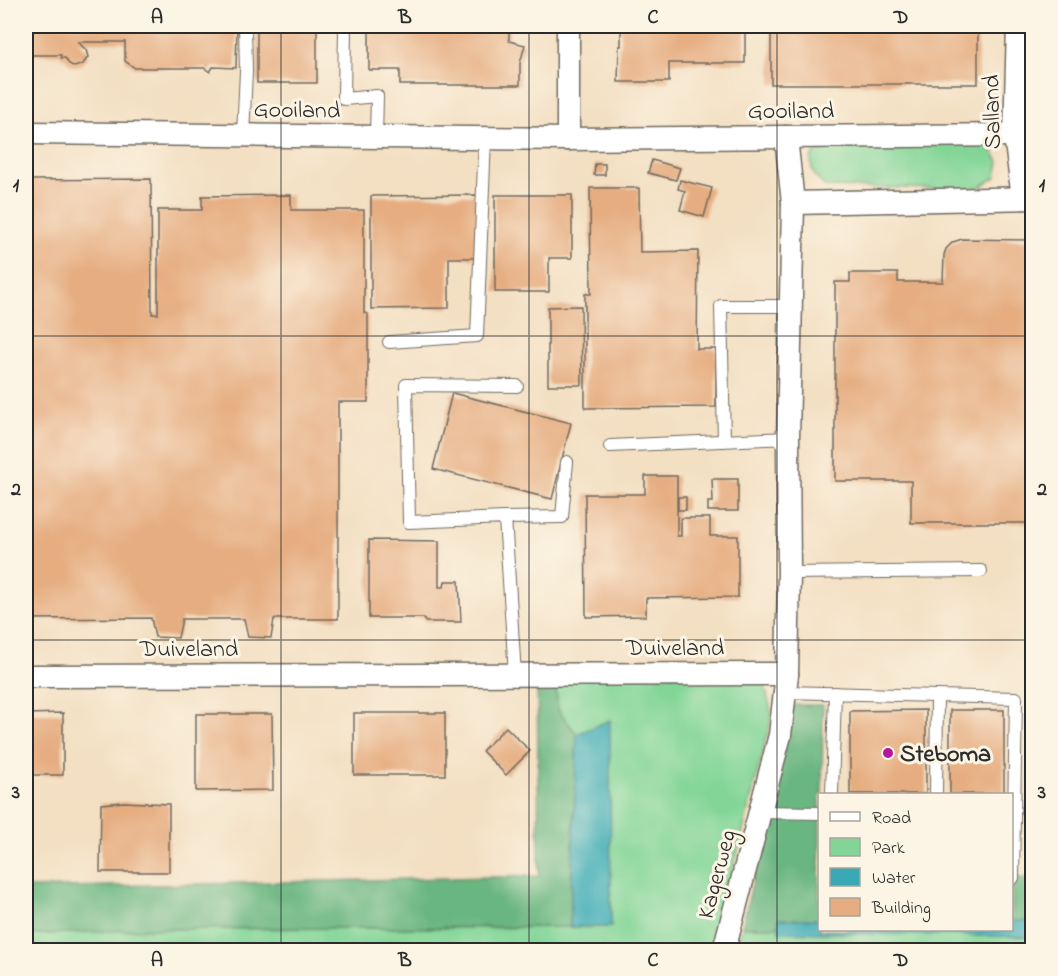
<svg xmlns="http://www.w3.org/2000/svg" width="1058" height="976" font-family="'Indie Flower',sans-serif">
<rect width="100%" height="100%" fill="#fcf5e5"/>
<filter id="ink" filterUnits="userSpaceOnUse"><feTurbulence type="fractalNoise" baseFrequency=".0167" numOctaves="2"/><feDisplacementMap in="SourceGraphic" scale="12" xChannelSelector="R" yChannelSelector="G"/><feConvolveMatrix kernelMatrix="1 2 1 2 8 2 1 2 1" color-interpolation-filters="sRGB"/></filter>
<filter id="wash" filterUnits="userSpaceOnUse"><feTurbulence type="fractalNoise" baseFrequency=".008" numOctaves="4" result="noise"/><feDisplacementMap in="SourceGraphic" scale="24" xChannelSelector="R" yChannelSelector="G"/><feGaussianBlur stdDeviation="1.35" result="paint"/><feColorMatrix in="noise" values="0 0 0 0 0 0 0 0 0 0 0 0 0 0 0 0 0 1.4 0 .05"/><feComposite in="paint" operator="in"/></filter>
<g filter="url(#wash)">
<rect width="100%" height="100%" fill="#f3dfc2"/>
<g fill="#82d597" stroke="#568061" stroke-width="1.5">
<path d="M980 143 990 147 999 162 996 177 980 187 959 189 826 187C815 178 811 173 811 158L819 149 829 144Z"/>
<polygon points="554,674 754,676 765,686 772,715 713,950 26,950 26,935 151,929 611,927 609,721 577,734 558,710"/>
<polygon points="742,927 819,927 820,930 1032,928 1032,950 736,950"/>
</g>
<g fill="#69b680" stroke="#4a7056" stroke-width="1.5">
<polygon points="537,674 554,674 558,710 577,734 570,927 151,929 26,935 26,888 539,876"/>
<polygon points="794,705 823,705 822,794 820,794 819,927 742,927"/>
<rect x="1012" y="878" width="20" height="50"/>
</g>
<g fill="#39aab5" stroke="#326a70" stroke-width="1.5">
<polygon points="610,720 611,927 570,927 577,734"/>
<polygon points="778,919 819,919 820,930 1012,930 1012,921 1032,921 1032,937 779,932"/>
</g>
<g id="blocks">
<g fill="#e6ad81">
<polygon points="26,26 237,26 236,68 213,67 210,72 204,68 135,68 125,61 125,42 78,42 86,50 88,57 83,64 75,67 69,64 65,58 61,58 61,55 26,55"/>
<rect x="257" y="26" width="60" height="57"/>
<polygon points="369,26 509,26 509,41 525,45 520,63 520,85 400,85 400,70 369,70"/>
<polygon points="621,26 745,26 745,63 669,63 669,82 618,82 619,46 621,46"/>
<rect x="771" y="26" width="207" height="58"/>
<polygon points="652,160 680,168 676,180 648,173"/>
<polygon points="595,164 605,164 605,175 594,175"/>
<polygon points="151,179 152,314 158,314 158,210 202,210 202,196 291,195 291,210 364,210 364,313 368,314 368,402 338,402 338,619 274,619 271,638 248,637 244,619 182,619 178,638 155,637 151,618 26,619 26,180"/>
<polygon points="680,180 712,188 704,217 680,210 685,191 678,189"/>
<polygon points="590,188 639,188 640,252 698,251 697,349 716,349 716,407 585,408 585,294 591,294"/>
<polygon points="478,195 478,258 449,258 449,308 371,309 371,196"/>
<polygon points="495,195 572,195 572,258 549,258 549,292 495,292"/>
<polygon points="962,239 1032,240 1032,523 911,523 911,481 835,481 835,282 850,282 850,273 898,273 898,282 943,282 944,255 946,249 953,242"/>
<polygon points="581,306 582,385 548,385 548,307"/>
<polygon points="452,393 571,423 552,499 433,469"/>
<polygon points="645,476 677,476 677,536 681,536 681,518 710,518 710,536 738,536 738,597 646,598 646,616 586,617 585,494 645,494"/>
<polygon points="712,479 738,479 738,511 708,511 708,502 713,502"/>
<rect x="678" y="497" width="8" height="13"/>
<polygon points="369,540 439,541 439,587 444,587 445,581 459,581 461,622 425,622 424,618 369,618"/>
<polygon points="926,710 926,794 850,794 850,711"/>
<rect x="950" y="710" width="54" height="84"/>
<polygon points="63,713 63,775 26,775 26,714"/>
<rect x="354" y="713" width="91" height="62"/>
<polygon points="196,714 272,714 273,790 196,791"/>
<polygon points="506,727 530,751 506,775 482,751"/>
<polygon points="124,802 169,804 169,872 100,872 101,804"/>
</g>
</g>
</g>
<g filter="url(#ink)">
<use href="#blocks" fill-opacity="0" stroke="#716a60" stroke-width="1.5"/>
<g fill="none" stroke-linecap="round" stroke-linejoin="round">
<g stroke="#716a60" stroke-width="14">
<g id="service">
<polyline points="345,26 344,99 377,96 376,137"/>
<polyline points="243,135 246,71 245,26"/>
<polyline points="389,342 477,336 485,138"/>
<polyline points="724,441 721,306 791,306"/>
<polyline points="610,446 788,438"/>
<polyline points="505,518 562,517 567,462"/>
<polyline points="789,573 981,571"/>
<polyline points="515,675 505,518 409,522 406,385 517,386"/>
<polyline points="785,692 937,696"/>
<polyline points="832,794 835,693"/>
<polyline points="936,794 937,696 1016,698 1013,878 1012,878"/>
<polyline points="760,812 820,813"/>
</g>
</g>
<g stroke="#716a60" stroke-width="25">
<g id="minor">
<polyline points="1018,26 1015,135 1023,198"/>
<polyline points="26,133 568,139 1015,135"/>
<polyline points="568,139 568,26"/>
<polyline points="793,203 1032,198"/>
<polyline points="26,676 787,674 789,573 788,438 793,203 786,137"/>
<polyline points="724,950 780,735 787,674"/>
</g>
</g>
<use href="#service" stroke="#fff" stroke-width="12"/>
<use href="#minor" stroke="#fff" stroke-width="22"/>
</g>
</g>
<path fill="none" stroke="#2b2b2b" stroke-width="1.5" stroke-opacity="0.55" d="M281 26V950M529 26V950M777 26V950M26 336H1032M26 640H1032"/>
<circle fill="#b5179e" stroke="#fcf5e5" stroke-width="2" cx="888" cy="753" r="6"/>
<g text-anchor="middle" stroke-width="6" stroke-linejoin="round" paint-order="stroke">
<g font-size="24" fill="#2b2b2b" stroke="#fcf5e5">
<text transform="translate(297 109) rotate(1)" y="8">Gooiland</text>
<text x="791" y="118">Gooiland</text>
<text transform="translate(991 112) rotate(-91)" y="8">Salland</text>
<text x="675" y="655">Duiveland</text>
<text x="189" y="656">Duiveland</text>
<text transform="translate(716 874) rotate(-75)" y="8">Kagerweg</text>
</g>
<g font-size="24" font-weight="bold" fill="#2b2b2b" stroke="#fcf5e5" text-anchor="start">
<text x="900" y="761">Steboma</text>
</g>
</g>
<rect width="1058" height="976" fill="none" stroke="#fcf5e5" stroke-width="66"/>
<rect x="818" y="793" width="195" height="138" fill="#fcf5e5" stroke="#a8a49b" stroke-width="1.5"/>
<rect x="830" y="812" width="30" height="9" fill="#ffffff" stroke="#a8a49b" stroke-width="1.5"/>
<text x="872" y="823" font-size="18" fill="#2b2b2b">Road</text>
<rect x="830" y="838" width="30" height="18" fill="#82d597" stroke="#a8a49b" stroke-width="1.5"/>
<text x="872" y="853" font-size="18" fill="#2b2b2b">Park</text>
<rect x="830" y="868" width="30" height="18" fill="#39aab5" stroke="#a8a49b" stroke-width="1.5"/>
<text x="872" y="883" font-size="18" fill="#2b2b2b">Water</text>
<rect x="830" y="898" width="30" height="18" fill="#e6ad81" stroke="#a8a49b" stroke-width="1.5"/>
<text x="872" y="913" font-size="18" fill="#2b2b2b">Building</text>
<rect x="33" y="33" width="992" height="910" fill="none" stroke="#2b2b2b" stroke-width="2"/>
<g font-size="20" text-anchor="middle" font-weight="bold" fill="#2b2b2b">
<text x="157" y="23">A</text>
<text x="405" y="23">B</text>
<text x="653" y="23">C</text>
<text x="901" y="23">D</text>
<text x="16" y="191">1</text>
<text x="1042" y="191">1</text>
<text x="16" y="495">2</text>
<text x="1042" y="495">2</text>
<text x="16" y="798">3</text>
<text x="1042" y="798">3</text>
<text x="157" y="966">A</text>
<text x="405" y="966">B</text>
<text x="653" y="966">C</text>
<text x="901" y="966">D</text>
</g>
</svg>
